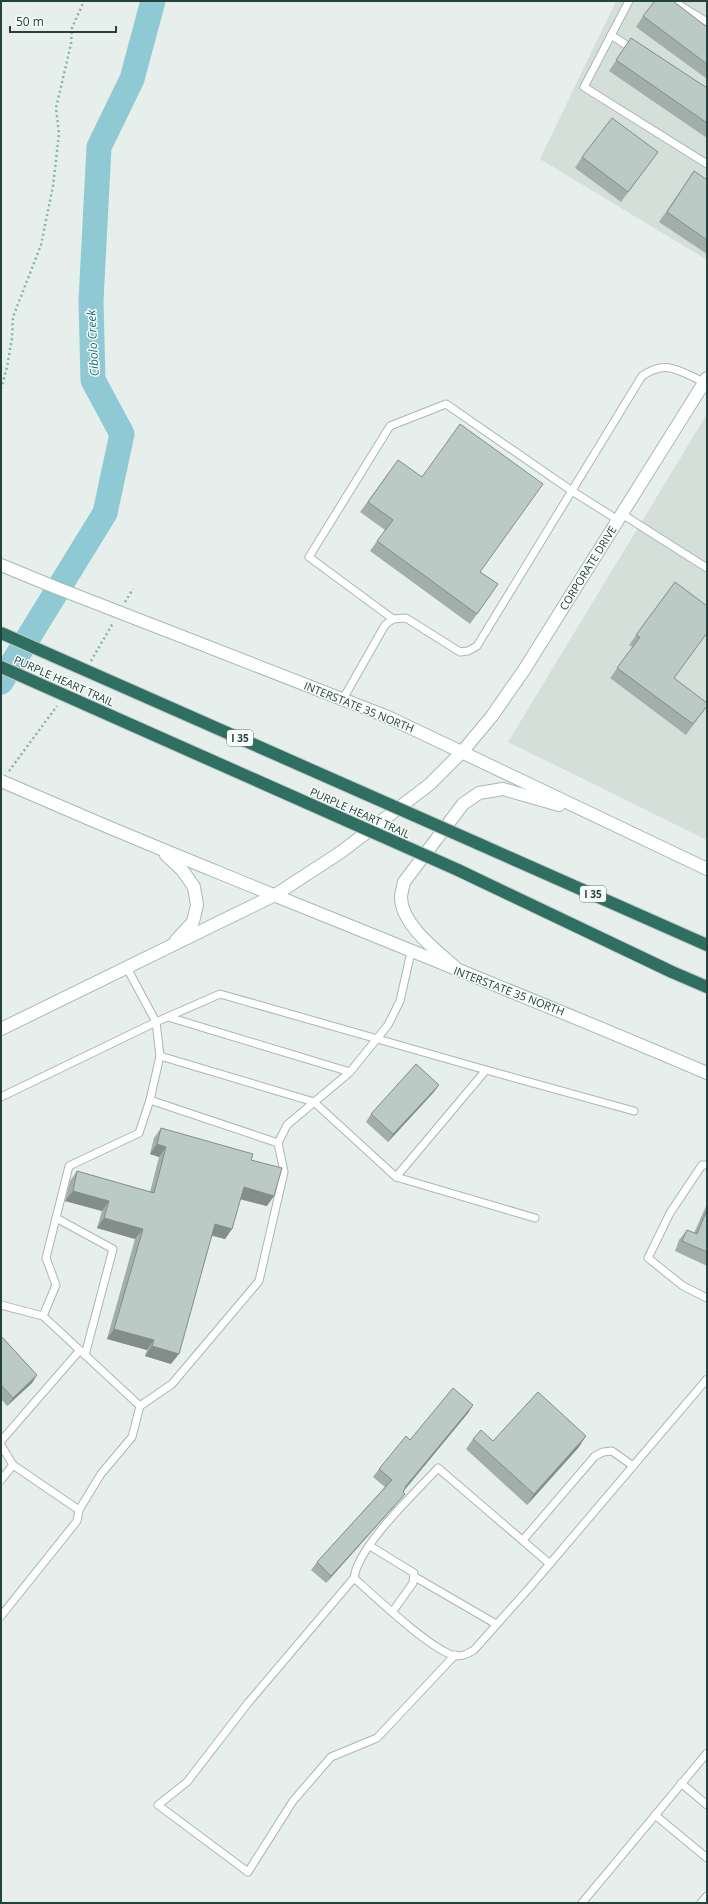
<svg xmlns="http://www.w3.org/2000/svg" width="708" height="1904" font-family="'Open Sans',sans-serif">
<rect width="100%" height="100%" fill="#e6efeb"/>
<g fill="#d4dfda">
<polygon points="616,1 707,1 707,260 540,159"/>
<polygon points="707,414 707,840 508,742"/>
</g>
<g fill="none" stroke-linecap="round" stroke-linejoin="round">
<polyline stroke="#8ec9d4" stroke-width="25" points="1,682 105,513 122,434 93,380 91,301 99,147 132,79 153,1"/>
<g stroke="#a8b8b2" stroke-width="9">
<g id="service">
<polyline points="629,1 584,87 707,164"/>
<polyline points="673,1 707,22"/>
<polyline points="611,35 634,50"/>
<polyline points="622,514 707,568"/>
<polyline points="393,619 309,557 390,426 446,404 572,491 618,520"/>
<path d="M343 699 385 625 393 619 406 618 460 652 468 651 477 646 642 376C667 359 679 371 704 382"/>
<polyline points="168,1017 350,1072"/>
<polyline points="486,1070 634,1111"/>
<polyline points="1,1097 156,1022 220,994 486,1070 396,1177 314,1102 160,1056"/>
<polyline points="150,1100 278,1143"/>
<polyline points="707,1165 702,1165 670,1213 648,1258 683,1286 707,1298"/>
<polyline points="396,1177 535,1218"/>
<polyline points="56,1218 113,1249 85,1355"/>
<polyline points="1,1305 43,1316 140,1406 172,1384 259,1281 284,1172 278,1143 287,1125 350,1072 388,1025 400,1001 411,952"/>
<polyline points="43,1316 56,1285 46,1258 69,1166 139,1133 150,1100 160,1056 156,1022 127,968"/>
<polyline points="1,1441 80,1350"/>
<polyline points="1,1445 13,1465"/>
<polyline points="1,1480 13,1465 79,1510"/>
<polyline points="523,1540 595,1456 603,1452 612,1451 633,1466"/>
<polyline points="370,1546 414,1573 413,1583 393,1611"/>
<path d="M550 1564 438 1468C415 1493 358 1546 354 1578 373 1595 435 1654 457 1656 462 1656 469 1653 474 1650L531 1586 707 1379"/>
<polyline points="415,1577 496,1624"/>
<polyline points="354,1578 248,1703 187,1782 158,1805 248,1872 293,1801 331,1757 377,1738 455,1655"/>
<polyline points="1,1616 77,1521 79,1510 101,1474 132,1437 140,1406"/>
<polyline points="681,1783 707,1805"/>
<polyline points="655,1815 707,1858"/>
<polyline points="582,1903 707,1753"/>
<polyline points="701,1903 707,1896"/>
</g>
</g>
<g stroke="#a8b8b2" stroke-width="14">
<polyline id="minor" points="462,752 492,716 524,670 707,378"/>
</g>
<g stroke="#a4bbb3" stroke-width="14">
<g id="secondary">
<polyline points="1,565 57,588"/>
<polyline points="196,642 388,717 707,869"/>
<path d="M57 805C130 837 203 866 276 896 420 954 564 1012 707 1073"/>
<polyline points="166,855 183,871 194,887 197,905 193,922 176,940"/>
<path d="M455 967C436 950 402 925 401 898 401 893 403 887 404 882L463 804 479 793 503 789 559 805"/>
<polyline points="1,1029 275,895 341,852 430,784 462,752"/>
</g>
</g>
<g stroke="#c2cac8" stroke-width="14">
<g id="motorway">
<polyline points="479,844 707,945"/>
<polyline points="458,870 672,972 707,987"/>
</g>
</g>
<g stroke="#86b3a5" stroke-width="2.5" stroke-dasharray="2 3" stroke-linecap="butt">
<polyline points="1,389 7,367 12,338 13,317 41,245 53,186 59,134 56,108 71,44 72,28 84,1"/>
<polyline points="125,602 133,589"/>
<polyline points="91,661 113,623"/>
<polyline points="9,771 57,706"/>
</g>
<use href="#service" stroke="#fff" stroke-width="7"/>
<use href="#minor" stroke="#fff" stroke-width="12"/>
<use href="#secondary" stroke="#fff" stroke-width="12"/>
<use href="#motorway" stroke="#2f6f62" stroke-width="12"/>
<g stroke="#a4bbb3" stroke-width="14" stroke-linecap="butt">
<g id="secondary-bridge">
<polyline points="57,588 196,642"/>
<polyline points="1,781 57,805"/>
</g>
</g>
<g stroke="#c2cac8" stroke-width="14" stroke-linecap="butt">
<g id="motorway-bridge">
<polyline points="1,633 479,844"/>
<polyline points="1,667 458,870"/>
</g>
</g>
<use href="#secondary-bridge" stroke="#fff" stroke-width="12"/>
<use href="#motorway-bridge" stroke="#2f6f62" stroke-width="12"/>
</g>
<g fill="#a1aea9">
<polygon points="643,16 707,27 707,79 636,27"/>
<polygon points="631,38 707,88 707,138 609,71"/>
<polygon points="658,152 621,202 575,168 582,157"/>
<polygon points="694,171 707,180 707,254 659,222"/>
<polygon points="398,460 480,572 498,584 470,624 370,551 385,530 360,512"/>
<polygon points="675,582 674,679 707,706 686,735 610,678 633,647 629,645"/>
<polygon points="439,1085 433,1093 388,1142 366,1122 371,1114"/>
<polygon points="161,1128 251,1160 267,1206 240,1199 232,1229 225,1239 212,1236 171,1364 145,1356 147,1350 107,1339 135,1239 97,1228 102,1211 65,1201 70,1181 77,1171 150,1192 159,1157 150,1154 154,1138"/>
<polygon points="707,1204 707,1266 675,1251 679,1240 687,1230 694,1233"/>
<polygon points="1,1336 37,1375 32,1383 7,1406 1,1399"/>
<polygon points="473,1405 468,1413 403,1492 405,1494 399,1501 326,1583 311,1570 317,1562 385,1487 373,1477 379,1469 410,1440"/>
<polygon points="473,1439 493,1441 579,1447 527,1505 466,1449"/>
</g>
<g fill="#838d89">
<polygon points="439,1085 433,1093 388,1142 393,1134"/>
<polygon points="157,1144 166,1147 159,1157 150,1154"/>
<polygon points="244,1187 274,1196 267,1206 236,1198"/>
<polygon points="73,1191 109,1201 102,1211 65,1201"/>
<polygon points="104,1218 143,1229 135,1239 97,1228"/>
<polygon points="215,1224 232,1229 225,1239 208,1234"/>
<polygon points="114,1329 154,1340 147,1350 107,1339"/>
<polygon points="152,1346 179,1354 171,1364 145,1356"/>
<polygon points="37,1375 32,1383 7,1406 13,1398"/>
<polygon points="473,1405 468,1413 401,1494 406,1486"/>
<polygon points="586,1436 579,1447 527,1505 534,1494"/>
<polygon points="405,1494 399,1501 326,1583 331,1576"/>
</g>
<g fill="#bbcac4" stroke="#838d89">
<polygon points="655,1 673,1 707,27 707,64 643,16"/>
<polygon points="631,38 707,88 707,123 616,60"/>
<polygon points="612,118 658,152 628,192 582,157"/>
<polygon points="694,171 707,180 707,240 667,212"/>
<polygon points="460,424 543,484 480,572 498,584 477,614 377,541 393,520 368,502 398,460 422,477"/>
<polygon points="675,582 707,606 707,633 674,678 707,703 707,706 693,724 617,668 640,637 636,635"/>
<polygon points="416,1064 439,1085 393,1134 371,1114"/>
<polygon points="161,1128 253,1154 251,1160 282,1168 274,1196 244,1187 232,1229 215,1224 179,1354 152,1346 154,1340 114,1329 143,1229 104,1218 109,1201 73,1191 77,1171 154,1193 166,1147 157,1144"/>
<polygon points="707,1210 707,1252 682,1241 687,1230 697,1234"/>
<polygon points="1,1336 37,1375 13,1398 1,1385"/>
<polygon points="453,1388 473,1405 406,1486 403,1492 405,1494 331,1576 317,1562 392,1480 379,1469 406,1436 410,1440"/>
<polygon points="538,1392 586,1436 534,1494 473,1439 481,1430 493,1441"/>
</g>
<g text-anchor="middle" stroke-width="3" stroke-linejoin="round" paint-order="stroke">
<g fill="#f7fbf9" stroke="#637a73" stroke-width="1">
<rect x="227" y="730" width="26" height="16" rx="3"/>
<rect x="580" y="886" width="26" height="16" rx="3"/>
</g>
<g font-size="10" font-weight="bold" fill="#24423a">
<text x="240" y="742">I 35</text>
<text x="593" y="898">I 35</text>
</g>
<g font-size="11" fill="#24423a" stroke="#f7fbf9">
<text transform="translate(588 568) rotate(-58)" y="4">CORPORATE DRIVE</text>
<text transform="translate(64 681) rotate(24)" y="4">PURPLE HEART TRAIL</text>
<text transform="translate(359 707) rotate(22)" y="4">INTERSTATE 35 NORTH</text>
<text transform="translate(360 813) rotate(24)" y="4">PURPLE HEART TRAIL</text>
<text transform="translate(509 991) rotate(21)" y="4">INTERSTATE 35 NORTH</text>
</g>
<g font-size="12" font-style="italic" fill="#1c6f80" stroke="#f7fbf9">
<text transform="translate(93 343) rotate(-93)" y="4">Cibolo Creek</text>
</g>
</g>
<rect width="708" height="1904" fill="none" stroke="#24423a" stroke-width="4"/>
<path d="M10 26v6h106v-6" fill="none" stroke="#24423a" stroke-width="2"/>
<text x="16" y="26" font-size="12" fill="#24423a" stroke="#f7fbf9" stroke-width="3" paint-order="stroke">50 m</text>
</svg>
